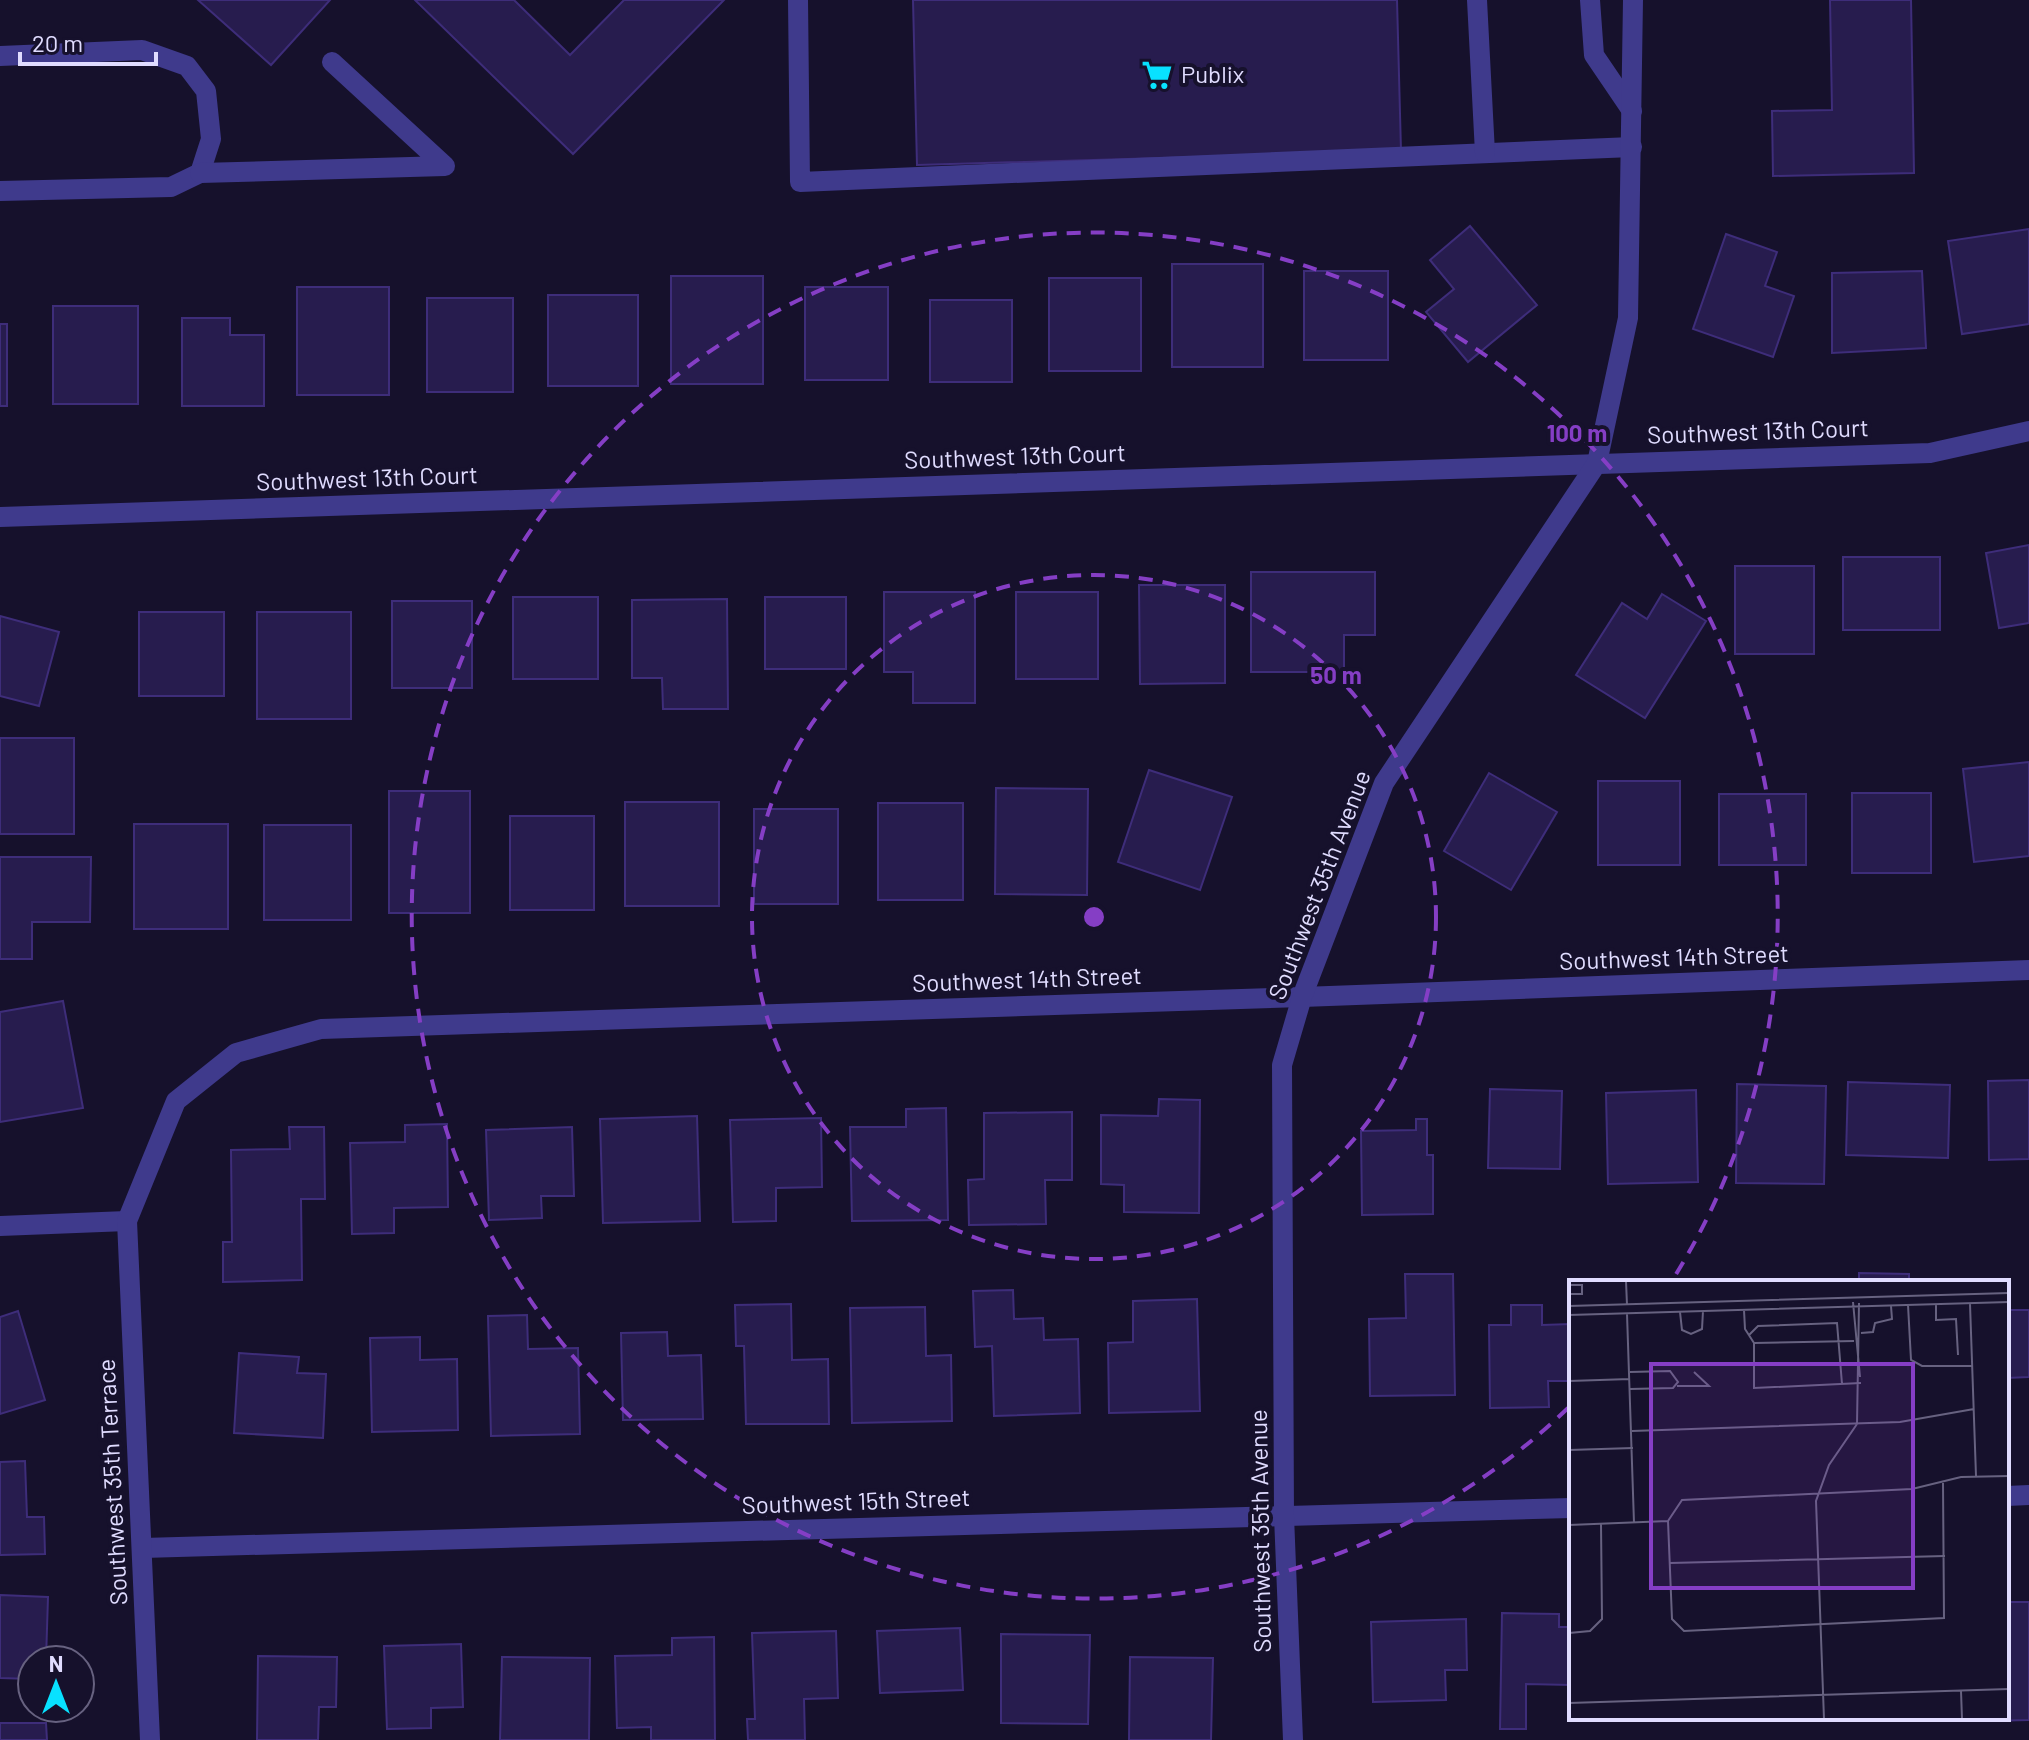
<svg xmlns="http://www.w3.org/2000/svg" width="2029" height="1740" font-family="Barlow,sans-serif">
<rect width="100%" height="100%" fill="#16112c"/>
<g fill="#271c4e" stroke="#3e2d7a" stroke-width="2">
<polygon points="198,0 330,0 271,65"/>
<polygon points="415,0 514,0 570,55 624,0 724,0 573,154"/>
<polygon points="913,0 1397,0 1401,151 917,165"/>
<polygon points="1830,0 1911,0 1914,173 1773,176 1772,111 1832,110"/>
<polygon points="1470,226 1537,305 1468,362 1426,312 1454,289 1430,260"/>
<polygon points="2029,229 2029,324 1962,334 1948,241"/>
<polygon points="1726,234 1777,252 1765,286 1794,296 1773,357 1693,329"/>
<rect x="1172" y="264" width="91" height="103"/>
<rect x="1304" y="271" width="84" height="89"/>
<polygon points="1922,271 1926,348 1832,353 1832,273"/>
<rect x="671" y="276" width="92" height="108"/>
<rect x="1049" y="278" width="92" height="93"/>
<rect x="297" y="287" width="92" height="108"/>
<rect x="805" y="287" width="83" height="93"/>
<rect x="548" y="295" width="90" height="91"/>
<rect x="427" y="298" width="86" height="94"/>
<rect x="930" y="300" width="82" height="82"/>
<rect x="53" y="306" width="85" height="98"/>
<polygon points="182,318 230,318 230,335 264,335 264,406 182,406"/>
<rect x="0" y="324" width="7" height="82"/>
<polygon points="2029,545 2029,623 1999,628 1986,553"/>
<rect x="1843" y="557" width="97" height="73"/>
<rect x="1735" y="566" width="79" height="88"/>
<polygon points="1251,572 1375,572 1375,635 1344,635 1344,672 1251,672"/>
<polygon points="1139,585 1225,585 1225,683 1140,684"/>
<polygon points="884,592 975,592 975,703 913,703 913,672 884,672"/>
<rect x="1016" y="592" width="82" height="87"/>
<polygon points="1662,594 1706,621 1645,718 1576,675 1622,603 1647,619"/>
<rect x="513" y="597" width="85" height="82"/>
<rect x="765" y="597" width="81" height="72"/>
<polygon points="727,599 728,709 663,709 662,678 632,678 632,600"/>
<rect x="392" y="601" width="80" height="87"/>
<rect x="139" y="612" width="85" height="84"/>
<rect x="257" y="612" width="94" height="107"/>
<polygon points="0,616 59,632 39,706 0,696"/>
<rect x="0" y="738" width="74" height="96"/>
<polygon points="2029,762 2029,856 1974,862 1963,769"/>
<polygon points="1149,770 1232,797 1200,890 1118,862"/>
<polygon points="1489,773 1557,812 1511,890 1444,851"/>
<rect x="1598" y="781" width="82" height="84"/>
<polygon points="996,788 1088,789 1087,895 995,894"/>
<rect x="389" y="791" width="81" height="122"/>
<rect x="1852" y="793" width="79" height="80"/>
<rect x="1719" y="794" width="87" height="71"/>
<rect x="625" y="802" width="94" height="104"/>
<rect x="878" y="803" width="85" height="97"/>
<rect x="754" y="809" width="84" height="95"/>
<rect x="510" y="816" width="84" height="94"/>
<rect x="134" y="824" width="94" height="105"/>
<rect x="264" y="825" width="87" height="95"/>
<polygon points="0,857 91,857 90,922 32,922 32,959 0,959"/>
<polygon points="63,1001 83,1108 0,1122 0,1012"/>
<polygon points="2029,1080 2029,1159 1989,1160 1988,1081"/>
<polygon points="1848,1082 1950,1085 1948,1158 1846,1155"/>
<polygon points="1737,1084 1826,1086 1824,1184 1736,1183"/>
<polygon points="1490,1089 1562,1091 1560,1169 1488,1168"/>
<polygon points="1696,1090 1698,1182 1608,1184 1606,1093"/>
<polygon points="1159,1099 1200,1100 1199,1213 1124,1212 1124,1185 1101,1184 1101,1115 1158,1116"/>
<polygon points="946,1108 948,1220 852,1221 850,1127 906,1127 906,1109"/>
<polygon points="1072,1112 1072,1180 1045,1180 1046,1224 969,1225 968,1180 984,1179 984,1113"/>
<polygon points="697,1116 700,1221 603,1223 600,1119"/>
<polygon points="821,1118 822,1187 776,1188 776,1221 733,1222 730,1120"/>
<polygon points="1416,1119 1427,1119 1427,1155 1433,1155 1433,1214 1362,1215 1361,1131 1416,1130"/>
<polygon points="447,1124 448,1207 394,1208 394,1233 352,1234 350,1143 405,1142 405,1125"/>
<polygon points="289,1127 324,1127 325,1199 301,1199 302,1280 223,1282 223,1242 232,1242 231,1150 290,1149"/>
<polygon points="572,1127 574,1196 541,1196 542,1218 489,1220 486,1130"/>
<polygon points="1859,1273 1909,1274 1909,1282 1859,1282"/>
<polygon points="1405,1274 1453,1274 1455,1395 1370,1396 1369,1319 1406,1318"/>
<polygon points="1013,1290 1014,1319 1043,1318 1044,1340 1078,1339 1080,1413 994,1416 992,1346 975,1347 973,1291"/>
<polygon points="1197,1299 1200,1411 1109,1413 1108,1343 1133,1342 1133,1301"/>
<polygon points="791,1304 792,1360 828,1359 829,1424 746,1424 744,1346 736,1346 735,1305"/>
<polygon points="1511,1305 1542,1305 1542,1325 1571,1324 1571,1381 1548,1381 1549,1407 1490,1408 1489,1325 1511,1325"/>
<polygon points="925,1307 926,1356 951,1355 952,1421 852,1423 850,1308"/>
<polygon points="2007,1310 2029,1310 2029,1377 2007,1378"/>
<polygon points="18,1311 45,1400 0,1414 0,1317"/>
<polygon points="527,1315 528,1349 578,1348 580,1434 491,1436 488,1316"/>
<polygon points="667,1332 668,1356 701,1355 703,1419 623,1420 621,1333"/>
<polygon points="420,1337 420,1360 457,1359 458,1430 372,1432 370,1338"/>
<polygon points="239,1353 299,1357 297,1373 326,1374 323,1438 234,1433"/>
<polygon points="25,1461 27,1517 44,1517 45,1554 0,1555 0,1462"/>
<polygon points="0,1595 48,1597 46,1660 32,1660 32,1679 0,1678"/>
<polygon points="2007,1602 2029,1602 2029,1720 1989,1721 1988,1718 2007,1718"/>
<polygon points="1502,1613 1559,1614 1559,1627 1571,1627 1571,1685 1526,1684 1526,1729 1500,1729"/>
<polygon points="1466,1619 1467,1670 1445,1670 1446,1700 1373,1702 1371,1622"/>
<polygon points="960,1628 963,1690 880,1693 877,1631"/>
<polygon points="836,1631 838,1698 804,1699 805,1740 748,1740 747,1719 755,1719 752,1633"/>
<polygon points="1001,1634 1090,1635 1088,1724 1001,1723"/>
<polygon points="714,1637 715,1740 651,1740 651,1727 617,1728 615,1656 672,1655 672,1638"/>
<polygon points="461,1644 463,1707 431,1708 431,1728 387,1729 384,1646"/>
<polygon points="258,1656 337,1657 336,1707 319,1707 318,1740 257,1740"/>
<polygon points="502,1657 590,1658 589,1740 500,1740"/>
<polygon points="1130,1657 1213,1658 1211,1740 1129,1740"/>
<polygon points="0,1723 46,1723 47,1740 0,1740"/>
</g>
<g fill="none" stroke-linecap="round" stroke-linejoin="round">
<g stroke="#3f3a8c" stroke-width="20">
<polyline points="798,0 800,182 1632,147"/>
<polyline points="1477,0 1485,153"/>
<polyline points="0,56 142,50 187,66 206,91 211,139 200,173 171,187 0,191"/>
<polyline points="200,173 445,166 332,62"/>
</g>
<g stroke="#3f3a8c" stroke-width="20">
<polyline points="1590,0 1594,55 1632,111"/>
<polyline points="0,517 1930,453 2029,431"/>
<polyline points="0,1226 127,1221"/>
<polyline points="2007,1496 2029,1495"/>
<polyline points="143,1548 1571,1508"/>
<polyline points="150,1740 127,1221 176,1101 236,1053 321,1029 1302,997 2029,970"/>
<polyline points="1293,1740 1284,1516 1282,1065 1302,997 1384,783 1597,463 1628,318 1633,0"/>
</g>
</g>
<g fill="none" stroke="#853ec5" stroke-width="4" stroke-dasharray="14 10">
<circle cx="1094" cy="917" r="342"/>
<path d="M1568 1408A683 683 0 1 1 1673 1279"/>
</g>
<defs>
<g id="supermarket-bare" transform="scale(2.4)"><path d="M-6-5.5h2.5l.6 2H6L4.5 2H-2.5L-4.4-4H-6ZM-1.5 3.2a1.3 1.3 0 1 0 .1 0ZM3 3.2a1.3 1.3 0 1 0 .1 0Z" fill="#08e1ff" stroke="#16112c" stroke-width="2.5" paint-order="stroke"/></g>
</defs>
<g fill-rule="evenodd">
<use href="#supermarket-bare" x="1157" y="75"/>
</g>
<g text-anchor="middle" stroke-width="8" stroke-linejoin="round" paint-order="stroke">
<g font-size="24" fill="#e0dcff" stroke="#16112c" text-anchor="start">
<text x="1181" y="83">Publix</text>
</g>
<g font-size="24" fill="#e0dcff" stroke="#16112c">
<text transform="translate(1758 432) rotate(-2)" y="8">Southwest 13th Court</text>
<text transform="translate(1015 457) rotate(-2)" y="8">Southwest 13th Court</text>
<text transform="translate(367 479) rotate(-2)" y="8">Southwest 13th Court</text>
<text transform="translate(1320 885) rotate(-69)" y="8">Southwest 35th Avenue</text>
<text transform="translate(1674 958) rotate(-2)" y="8">Southwest 14th Street</text>
<text transform="translate(1027 980) rotate(-2)" y="8">Southwest 14th Street</text>
<text transform="translate(113 1482) rotate(-93)" y="8">Southwest 35th Terrace</text>
<text transform="translate(856 1502) rotate(-2)" y="8">Southwest 15th Street</text>
<text transform="translate(1261 1531) rotate(-91)" y="8">Southwest 35th Avenue</text>
</g>
</g>
<g transform="translate(1569 1280)">
<rect width="440" height="440" fill="#16112c"/>
<path fill="none" stroke="#676280" stroke-width="2" d="M57 1 58 25M0 5H13V14H0M284 22 291 97M401 24 407 196M339 25 342 80 353 86H403M367 25V40L387 39 389 75M0 26 440 13M175 30 176 49 185 63V108L292 103M111 32 113 50 122 54 133 49 134 31M58 34 65 243M0 35 440 22M292 53 304 52 306 43 323 39 322 26M180 55 189 46 268 43 273 104M185 63 285 61M61 92 101 91 109 102 104 108 61 109M0 101 61 99M108 106H140L125 92M63 151 331 142 405 129M0 170 64 168M374 203 375 338 115 351 103 339 99 241 113 220 343 209 392 197 440 196M0 245 99 241M101 283 376 276M0 353 21 351 33 339 32 244M392 411 393 439M0 423 440 409M255 439 247 221 260 185 288 144 290 23"/>
<path fill="#853ec5" fill-opacity="0.15" stroke="#853ec5" stroke-width="4" d="M82 84H344V308H82Z"/>
<rect width="440" height="440" fill="none" stroke="#e0dcff" stroke-width="4"/>
</g>
<circle cx="1094" cy="917" r="12" fill="#853ec5" stroke="#16112c" stroke-width="4"/>
<g font-size="24" text-anchor="middle" font-weight="bold" fill="#853ec5" stroke="#16112c" stroke-width="8" stroke-linejoin="round" paint-order="stroke">
<text x="1577" y="442">100 m</text>
<text x="1336" y="684">50 m</text>
</g>
<g transform="translate(56 1684)"><circle r="38" fill="#16112c" stroke="#676280" stroke-width="2"/>
<path d="M0-6L14 30L0 20L-14 30Z" fill="#08e1ff"/>
<text y="-12" font-size="22" font-weight="bold" text-anchor="middle" fill="#e0dcff">N</text>
</g>
<path d="M20 52v12h136v-12" fill="none" stroke="#e0dcff" stroke-width="4"/>
<text x="32" y="52" font-size="24" fill="#e0dcff" stroke="#16112c" stroke-width="6" paint-order="stroke">20 m</text>
</svg>
